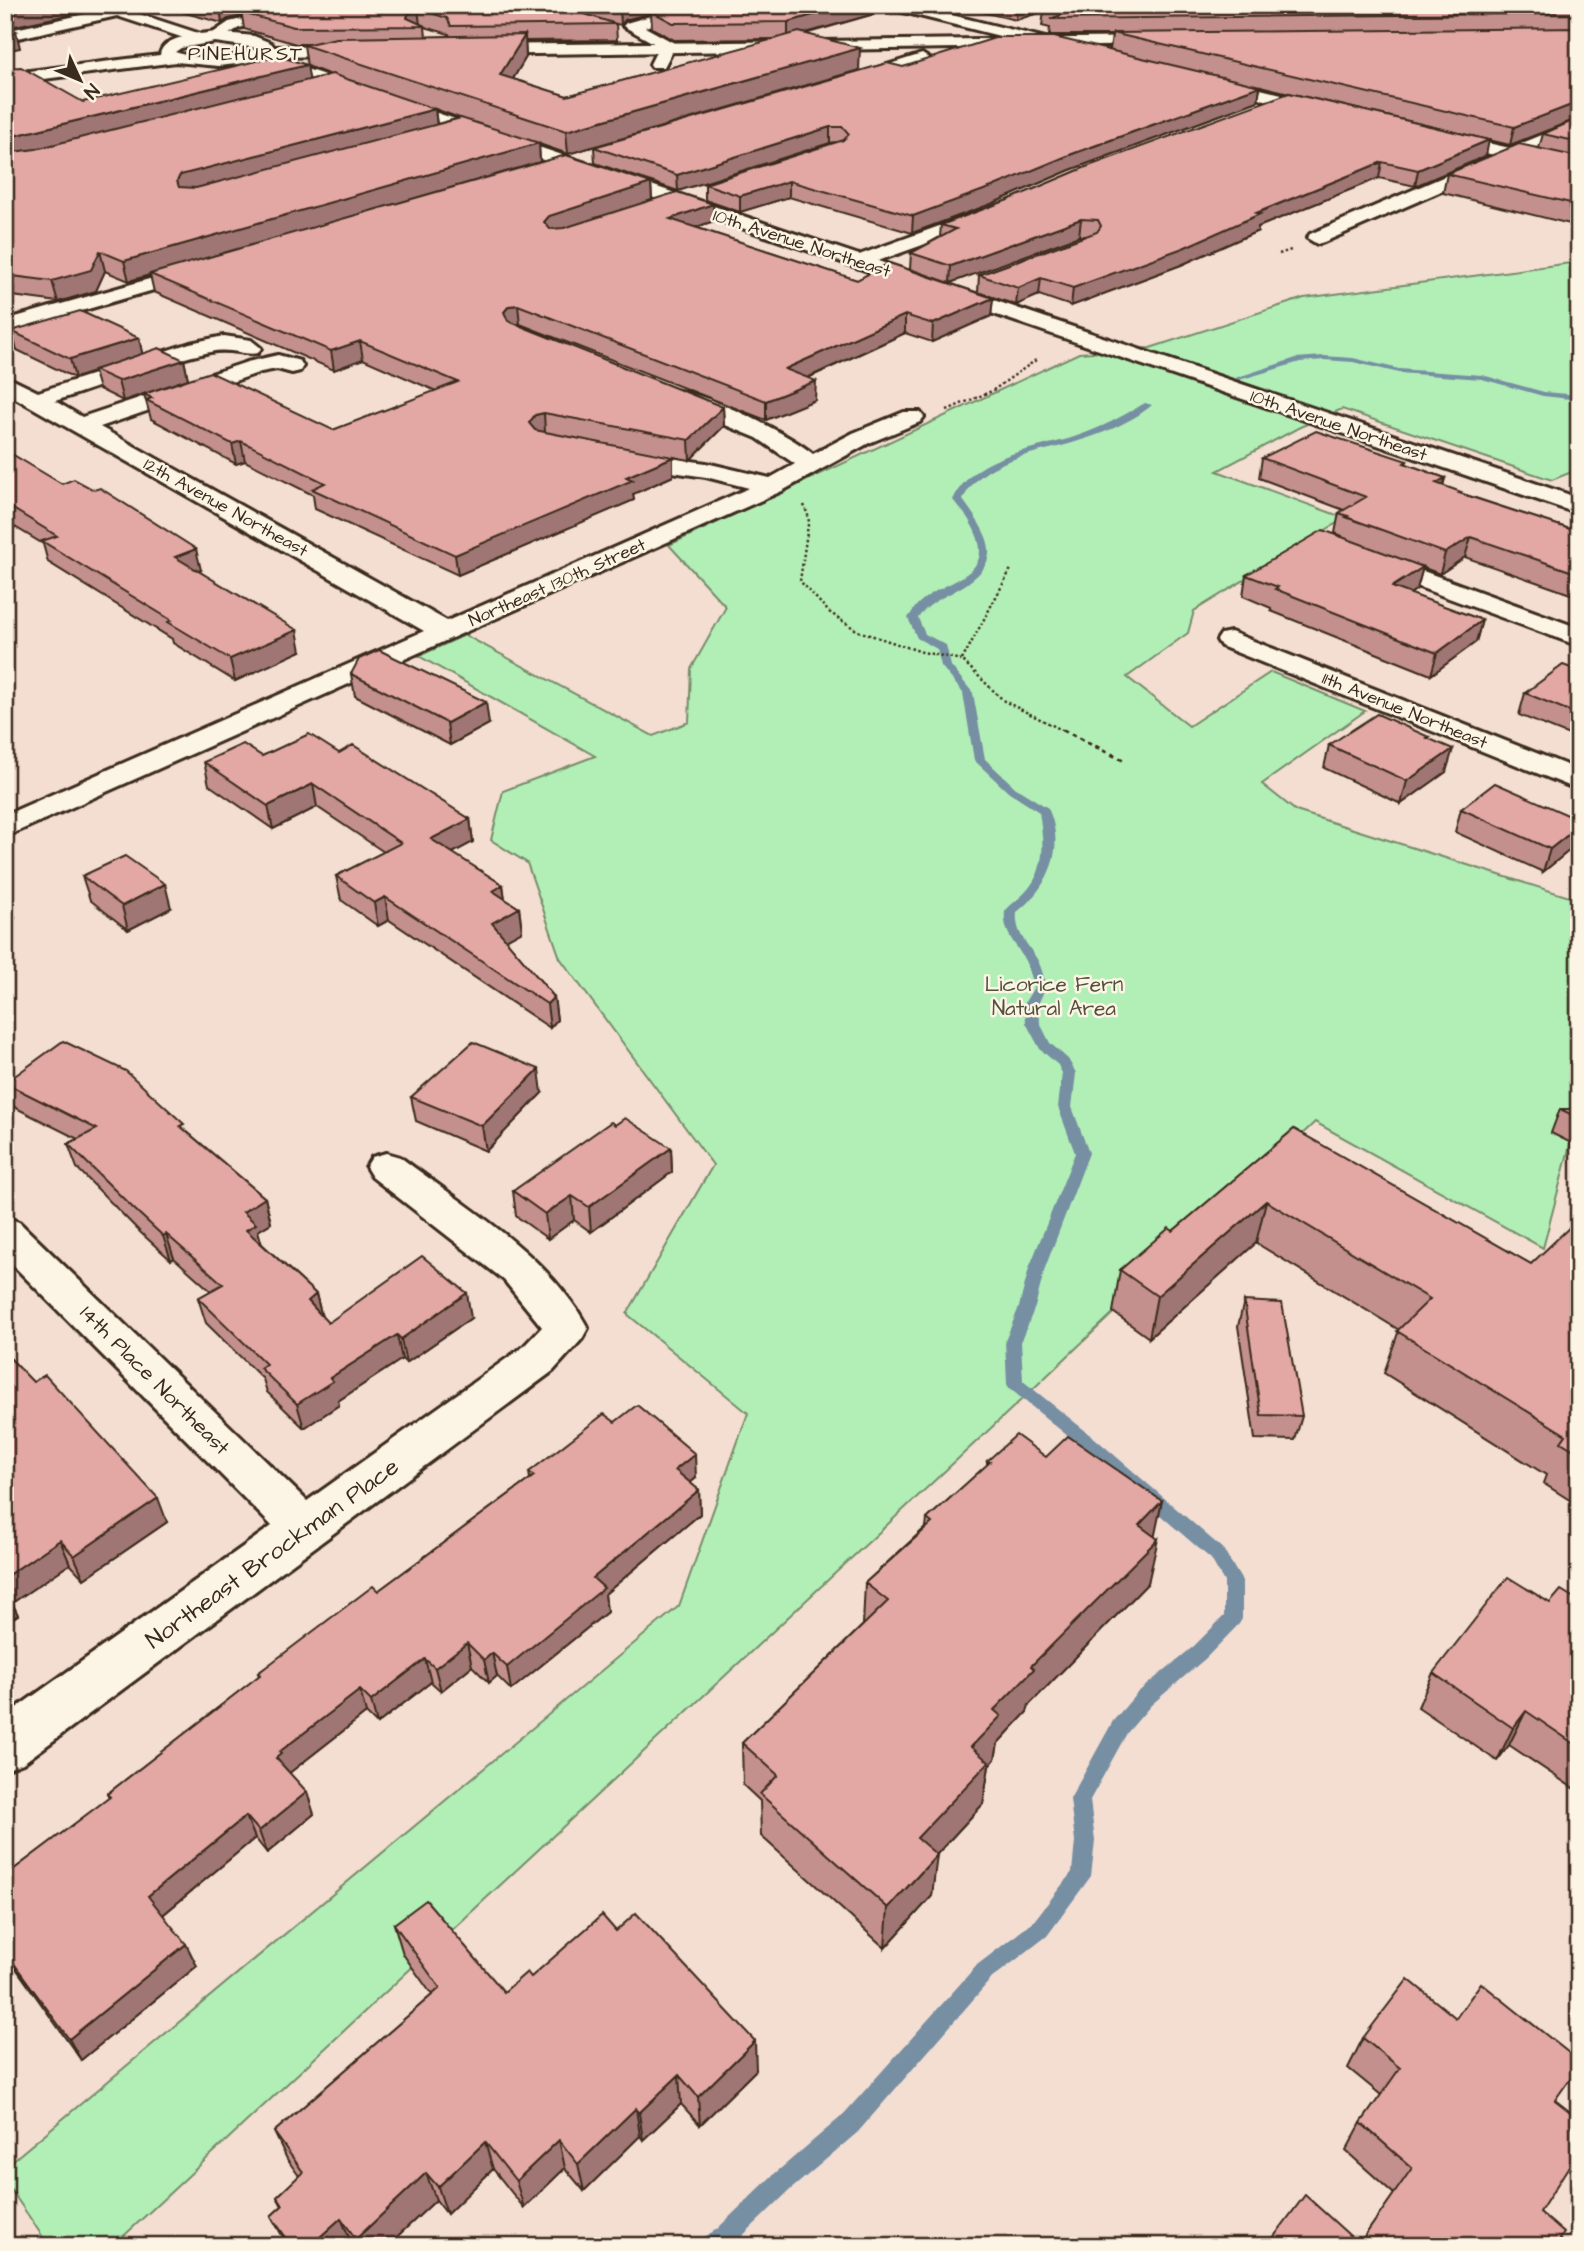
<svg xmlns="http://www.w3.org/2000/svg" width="1584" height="2251" font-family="'Architects Daughter',sans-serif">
<rect width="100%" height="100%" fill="#f4ded2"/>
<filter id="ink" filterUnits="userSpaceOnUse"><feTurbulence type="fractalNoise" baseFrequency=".0143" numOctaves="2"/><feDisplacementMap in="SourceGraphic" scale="14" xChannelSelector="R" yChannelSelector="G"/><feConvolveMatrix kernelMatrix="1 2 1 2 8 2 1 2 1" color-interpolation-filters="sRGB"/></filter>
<g filter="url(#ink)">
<polygon fill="#b2efb6" stroke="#768c6a" stroke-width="2" points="1579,262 1579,469 1552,480 1342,409 1300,427 1217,471 1345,518 1194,611 1188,633 1127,677 1189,726 1271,672 1365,711 1262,784 1296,811 1579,900 1579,1124 1574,1130 1543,1248 1315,1122 1034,1388 113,2246 49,2246 5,2181 5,2167 679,1606 748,1413 627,1314 713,1165 560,958 527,863 491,840 503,791 595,756 419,656 465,635 653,736 689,722 691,669 726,607 669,545 1079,353 1150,348 1304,298"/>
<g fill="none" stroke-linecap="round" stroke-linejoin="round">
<g fill="#768fa3" fill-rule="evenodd">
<polygon points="1324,356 1353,358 1399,369 1482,375 1544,392 1579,395 1579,400 1543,396 1482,379 1399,373 1353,362 1324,360 1300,362 1239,380 1235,378 1296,358"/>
<path d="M1145 403 1152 405C1130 424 1096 436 1069 444 1031 455 980 460 963 500 993 541 1006 563 953 592 939 599 927 605 918 618L925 634 946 645 951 666 973 693 985 759 1016 788 1048 808C1066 848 1050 886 1017 912 1015 934 1027 942 1037 959 1042 968 1044 978 1046 987L1039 1002 1040 1023 1050 1043 1068 1059 1076 1073 1072 1107 1089 1153 1045 1268 1035 1307 1021 1341 1023 1381 1097 1440 1223 1549 1242 1581V1619L1239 1624 1206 1658 1151 1705 1127 1733 1090 1800 1095 1841 1091 1876 1047 1936 991 1979 858 2132 789 2191 733 2245 700 2246 703 2238 717 2229 773 2175 842 2116 977 1965 1033 1922 1072 1872 1075 1841 1070 1799 1113 1721 1137 1693 1194 1646 1224 1616V1582L1211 1559 1085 1450 1009 1388 1007 1384 1005 1341 1019 1307 1029 1268 1075 1153 1058 1107 1062 1073 1058 1065 1040 1049 1026 1023 1025 1002 1034 987C1031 978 1029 967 1024 959 1014 941 1003 933 1005 911 1012 903 1022 897 1029 888 1047 866 1043 837 1039 812L1008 792 974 760 963 693 941 666 937 649 917 638 908 618C911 614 914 608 918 604 946 577 1003 577 970 522 966 514 959 508 953 500 975 452 1034 451 1077 436 1101 428 1123 416 1145 403Z"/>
</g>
<g stroke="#3b2a1e" stroke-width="6">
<g id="minor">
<polygon points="89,5 112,5 204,35 207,38 199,43 117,16 5,41 5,31 100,11"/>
<polygon points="302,5 329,5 327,8 239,28 215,42 207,37 229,22"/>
<polygon points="689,5 713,5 711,8 645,27 676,44 664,67 652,67 650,64 659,46 623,26 626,23"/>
<polygon points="885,5 911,5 1078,46 1081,49 1073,54 887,8"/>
<polygon points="277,47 285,52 283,61 859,255 981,211 995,211 998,215 995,219 878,261 1579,498 1579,514 268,66 266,63 269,52"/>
<polygon points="922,54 930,59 928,62 851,86 843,81 845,78"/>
<polygon points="1207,76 1331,106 1333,110 1325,115 1201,84 1199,81 1201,78"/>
<polygon points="1579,120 1579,131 1529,153 1579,165 1579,175 1513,160 1324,242 1317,244 1307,238 1310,234 1494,155 1432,141 1429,137 1432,133 1438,132 1510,148"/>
<polygon points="202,264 209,266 212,270 209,274 5,333 5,320"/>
<path d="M224 336 251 340 261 348 258 353C243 356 231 347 210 352 158 363 106 385 55 401L82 417 247 362 278 355 300 361 303 366 300 371 292 373 277 369 261 372 100 427 447 621 749 488 706 477 611 463 608 458 611 453 620 451 706 463 770 478 795 464 757 438 667 401 664 396 667 391C693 385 792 435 813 454L853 433 904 412H920L924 417 920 422 869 443 782 491 5 837V815L424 631 5 392V376L38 392 190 343Z"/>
<polygon points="1371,552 1579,628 1579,646 1362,566 1358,560 1362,554"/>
<polygon points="1231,632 1579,770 1579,790 1221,646 1217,640 1221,634"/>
<path d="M386 1153 400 1157C466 1207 548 1254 588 1328L582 1339 553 1371 23 1763 5 1770V1716L272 1526 5 1257V1217L19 1222 307 1501 523 1347 542 1327 504 1280 372 1177 366 1167 372 1157Z"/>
</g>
</g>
<g stroke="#3b2a1e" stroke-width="6">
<g id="major">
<path d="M215 32 254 36 271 43 274 47 356 46 364 51 356 56 265 57 246 63 218 66 176 62 5 84V74L160 55C162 35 199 35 215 32ZM215 42 257 48C236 61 198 60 175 52L181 48Z"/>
<polygon points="1164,37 1169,39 1172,42 1169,45 472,55 464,50 472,45"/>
</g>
</g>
<g stroke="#3b2a1e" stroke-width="2.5" stroke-dasharray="2.5 2.5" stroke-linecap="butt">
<polyline points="1279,254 1291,250"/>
<polyline points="947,410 992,391 1036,360"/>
<polyline points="804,505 809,518 800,581 829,612 858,631 922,652 962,660 1004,701 1066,732"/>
<polyline points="962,660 1011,569"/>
</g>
<polyline stroke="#3b2a1e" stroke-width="3.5" stroke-dasharray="4.5 4.5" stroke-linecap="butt" points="1063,730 1123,760"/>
<use href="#minor" fill="#fcf5e5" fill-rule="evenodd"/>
<use href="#major" fill="#fcf5e5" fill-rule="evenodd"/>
</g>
<g fill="#c3908d" stroke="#3b2a1e" stroke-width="2" fill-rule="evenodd">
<path d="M156 5H888V10L805 34 859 70 568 154 539 144 540 162 651 183 652 200 713 204 714 221 695 227 857 280 993 298 991 316 932 342 905 333 808 378 815 400 766 420 520 324H515L723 407 724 426 690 460 673 457V476L633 494 634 500 458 575 315 509 313 495 245 461 236 464 151 419 144 394 333 430 436 391 363 359 334 370 154 292 150 275 129 281 105 271 96 291 58 302 5 295V68L83 102 309 80 331 75 307 66 304 45 309 44H296L244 29 242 16 228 19 222 23ZM651 13 652 28 674 40 776 39 567 96 513 79 526 57 525 41 617 40 616 24 621 25 625 20ZM425 27 449 34 450 36 426 37ZM435 109 460 118 437 124Z"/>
<polygon points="952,5 1579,5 1579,222 1574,225 1443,193 1447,174 1539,148 1543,134 1567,123 1510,145 1260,86 1258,101 1070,170 991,204 912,233 789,197 740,212 705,200 705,184 836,142 830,143 678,191 595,163 594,147 903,67 1110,50 1112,35 1049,35 1050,28 1042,26 1044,11 1016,20"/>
<polygon points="1486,156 1415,186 1379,178 1258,227 1258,231 1181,265 1071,306 1039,295 1016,305 978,292 979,275 1086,236 1079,236 950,283 910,269 911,253 940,237 941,225 1008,200 1086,167"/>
<polygon points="11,331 139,338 142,354 184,360 188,379 123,401 99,389 94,372 75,378 17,350"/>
<polygon points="5,450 201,570 199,571 301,651 235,681 173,643 172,639 48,562 43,544 5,521"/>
<polygon points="1262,458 1407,461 1406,464 1445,478 1443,486 1460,493 1579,532 1579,597 1465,557 1440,574 1411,563 1423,567 1417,589 1410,594 1482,620 1476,642 1431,675 1271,611 1271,608 1243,596 1246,575 1342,537 1342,536 1335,533 1339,513 1344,510 1259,478"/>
<polygon points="1579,671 1579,739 1519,715 1525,693"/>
<polygon points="351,674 489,724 450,745 355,696"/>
<polygon points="1429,737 1428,739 1446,772 1401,804 1324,768 1329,745"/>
<polygon points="339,753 470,819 473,842 452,853 503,885 505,899 519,908 522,931 506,940 554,997 557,1020 550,1028 389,920 378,926 341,900 336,876 384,852 317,807 273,829 209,785 204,762 262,756"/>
<polygon points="1461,809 1576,845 1543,872 1455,832"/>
<polygon points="82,876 171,908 128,930 90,900"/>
<polygon points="5,1083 186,1131 265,1198 271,1223 258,1231 261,1243 316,1294 322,1317 328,1323 471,1318 406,1363 402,1359 338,1401 339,1405 304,1428 267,1392 263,1379 206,1323 198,1298 211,1291 174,1258 171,1260 141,1233 77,1168 68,1144 78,1139 14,1107"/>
<polygon points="542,1093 486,1151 416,1121 411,1097"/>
<polygon points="1560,1109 1579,1109 1579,1147 1551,1133"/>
<polygon points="615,1125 671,1148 672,1172 591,1232 574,1220 548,1239 516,1216 513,1191"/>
<polygon points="1294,1129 1531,1264 1579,1226 1579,1506 1543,1483 1546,1475 1384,1373 1399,1330 1256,1243 1149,1338 1113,1312 1120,1270 1173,1231"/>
<polygon points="1244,1301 1302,1416 1295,1440 1255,1439 1238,1326"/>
<polygon points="5,1353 167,1522 84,1579 70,1564 12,1603 18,1615 5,1623"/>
<polygon points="615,1422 696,1478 690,1483 699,1490 700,1514 605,1594 607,1612 511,1690 497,1676 489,1683 472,1666 441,1691 431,1682 377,1724 366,1713 289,1773 314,1814 267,1853 255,1838 163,1915 197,1966 81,2060 5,1953 5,1876 109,1798 107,1794 259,1676 258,1673 378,1591 530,1479 529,1472"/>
<polygon points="987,1461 1154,1537 1148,1583 1029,1705 1027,1712 998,1743 995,1759 989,1766 983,1804 936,1855 932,1896 885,1948 761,1836 760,1801 743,1785 742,1743 863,1625 865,1583 926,1527 927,1519 987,1465"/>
<polygon points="1579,1601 1579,1792 1509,1745 1497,1761 1418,1707 1433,1673 1550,1603"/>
<polygon points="394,1924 504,1992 616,1931 756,2070 700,2125 681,2104 643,2140 640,2136 584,2191 565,2168 524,2208 493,2169 447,2214 436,2200 387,2246 354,2246 352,2244 351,2246 288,2246 271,2216 282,2206 277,2197 299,2176 287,2159 274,2132 432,1995 403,1954"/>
<polygon points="1363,2038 1555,2100 1572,2126 1540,2212 1560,2239 1359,2244 1394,2194 1346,2151 1361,2123 1381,2095 1348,2068"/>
</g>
<g fill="#9f7673" stroke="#3b2a1e" stroke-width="2">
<polygon points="34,5 91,5 93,10 5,28 5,11"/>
<polygon points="128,5 144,5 128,7"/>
<polygon points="222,5 289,5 242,13 242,16 228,19 222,23 220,7"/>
<polygon points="623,5 679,5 651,11 651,13 625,20 621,25 620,9"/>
<polygon points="848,5 888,5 888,10 788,38 788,22"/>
<polygon points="1017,5 1063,5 1044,10 1044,11 1016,20"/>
<polygon points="418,9 420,25 407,18 408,14"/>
<polygon points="16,31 20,48 5,51 5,33"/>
<polygon points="525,35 526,57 502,97 500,75"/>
<polygon points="860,48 859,70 568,154 566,131"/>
<polygon points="307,65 310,83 5,158 5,138"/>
<polygon points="1260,86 1258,101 1070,170 991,204 912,233 913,216 1072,154"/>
<polygon points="1579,102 1579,118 1510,145 1514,127"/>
<polygon points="435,109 437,127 181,200 177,181 180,175"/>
<polygon points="830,127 830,143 678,191 677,175"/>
<polygon points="1489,140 1486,156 1415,186 1418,170"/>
<polygon points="539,143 540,162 129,281 124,261"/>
<polygon points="1382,162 1379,178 1258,227 1258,231 1181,265 1071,306 1073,288"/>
<polygon points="789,181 789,197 740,212 740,196"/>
<polygon points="651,183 652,200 545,239 544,222 549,216"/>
<polygon points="713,204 714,221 670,236 670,219"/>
<polygon points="1579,206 1579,222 1574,225"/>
<polygon points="1081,219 1079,236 950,283 951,266"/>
<polygon points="100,251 105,271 96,291 58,302 52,281"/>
<polygon points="1041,278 1039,295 1016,305 1018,288"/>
<polygon points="993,298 991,316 932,342 933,324"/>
<polygon points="518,305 520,324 511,324 506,331 504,312 509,306"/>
<polygon points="905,315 905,333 785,388 785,369"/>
<polygon points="139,338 143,357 94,370 94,372 75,378 70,359"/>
<polygon points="360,341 363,359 334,370 331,351"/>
<polygon points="184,360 188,379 123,401 118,381"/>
<polygon points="816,381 815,400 766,420 766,401"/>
<polygon points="723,407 724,426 690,460 689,440"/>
<polygon points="544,413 545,432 536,434 529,423 535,415"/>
<polygon points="241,441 245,461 236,464 232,444"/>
<polygon points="673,457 673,476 633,494 634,500 458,575 455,555 626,477"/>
<polygon points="1445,478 1440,497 1436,483"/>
<polygon points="1471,537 1465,557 1440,574 1445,553"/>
<polygon points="196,549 201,570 180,577 175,557"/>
<polygon points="1423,567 1417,589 1387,609 1392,587"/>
<polygon points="1482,620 1476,642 1431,675 1437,653"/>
<polygon points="297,630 301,651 235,681 230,659"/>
<polygon points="486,702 489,724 450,745 447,723"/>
<polygon points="1453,749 1446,772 1401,804 1407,781"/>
<polygon points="313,784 317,807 273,829 268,806"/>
<polygon points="470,819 473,842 434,863 431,839"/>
<polygon points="1579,826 1579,837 1576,845 1543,872 1550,849"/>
<polygon points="165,884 171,908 128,930 122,906"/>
<polygon points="503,885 506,908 493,891"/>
<polygon points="5,895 7,895 15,918 5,923"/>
<polygon points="385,897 389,920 378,926 374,903"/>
<polygon points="519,908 522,931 495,946 492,923"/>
<polygon points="554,997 557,1020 550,1028 547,1004"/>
<polygon points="539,1069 542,1093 486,1151 482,1126"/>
<polygon points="671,1148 672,1172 591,1232 589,1207"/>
<polygon points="572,1196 574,1220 548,1239 545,1214"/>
<polygon points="265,1198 271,1223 258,1231 263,1248 246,1230 243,1212"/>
<polygon points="1266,1201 1256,1243 1149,1338 1157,1296"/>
<polygon points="166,1234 174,1258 171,1260 163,1236"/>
<polygon points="467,1293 471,1318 406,1363 401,1339"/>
<polygon points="316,1294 322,1318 308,1301"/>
<polygon points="397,1335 402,1359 338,1401 339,1405 304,1428 297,1404 330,1378"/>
<polygon points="695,1454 696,1478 677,1494 675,1470"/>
<polygon points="699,1490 700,1514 605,1594 607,1612 511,1690 507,1667 593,1578"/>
<polygon points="158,1498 167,1522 84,1579 74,1556"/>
<polygon points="1162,1501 1153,1544 1158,1539 1148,1583 1029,1705 1027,1712 998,1743 995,1759 989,1766 983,1804 913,1880 917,1838 994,1710 1031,1666 1139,1525"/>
<polygon points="60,1540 70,1564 12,1603 18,1615 5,1623 5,1577"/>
<polygon points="467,1643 472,1666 441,1691 435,1668"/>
<polygon points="492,1653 497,1676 489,1683 484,1660"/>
<polygon points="425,1659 431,1682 377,1724 371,1701"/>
<polygon points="360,1690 366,1713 288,1774 276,1758 279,1752"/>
<polygon points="1526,1711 1509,1745 1497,1761 1513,1728"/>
<polygon points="307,1792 314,1814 267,1853 259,1831"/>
<polygon points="246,1816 255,1838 159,1918 148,1896"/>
<polygon points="937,1855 932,1896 885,1948 888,1908"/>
<polygon points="186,1944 197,1966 81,2060 69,2039"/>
<polygon points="755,2041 756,2070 700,2125 698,2097"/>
<polygon points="679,2075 681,2104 643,2140 639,2113"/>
<polygon points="636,2108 640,2136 584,2191 578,2164"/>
<polygon points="559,2140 565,2168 524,2208 516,2181"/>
<polygon points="485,2142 493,2169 447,2214 438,2187"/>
<polygon points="426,2173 436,2200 387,2246 359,2246 356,2239"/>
<polygon points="341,2218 352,2244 351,2246 310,2246"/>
</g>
<g fill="#e3a8a4" stroke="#3b2a1e" stroke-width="2">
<polygon points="5,5 34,5 5,11"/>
<polygon points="277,5 557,5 616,24 451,26 447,18 418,9 408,14 407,18 425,26 294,27 242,13"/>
<polygon points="607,5 623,5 620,9"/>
<polygon points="673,5 848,5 788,22 673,23 651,11"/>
<polygon points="1057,5 1579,5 1579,13 1050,19 1064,14 1044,10"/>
<polygon points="5,27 16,31 5,33"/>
<polygon points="1579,28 1579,102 1514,127 1112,33"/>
<polygon points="799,32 860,48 566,131 304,45 336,38 525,35 500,75 567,96"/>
<polygon points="998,37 1054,37 1260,86 1072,154 992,187 913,216 789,181 740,196 705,184 844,140 849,134 843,127 830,127 677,175 594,147 887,63 903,67"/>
<polygon points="278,56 307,65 5,138 5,68 21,67 83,102"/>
<polygon points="332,74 435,109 180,175 177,181 179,187 196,188 461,118 539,143 124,261 100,251 91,270 52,281 5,275 5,153 36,149"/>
<polygon points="1289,93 1489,140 1418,170 1382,162 1256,213 1260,214 1183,248 1073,288 1041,278 1018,288 979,275 1097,232 1101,226 1098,220 1081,219 951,266 911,253 956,229 941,225 1008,200 1086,167"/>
<polygon points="1579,118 1579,142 1543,134"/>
<polygon points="1519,144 1579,157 1579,205 1447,174"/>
<polygon points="566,155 651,183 549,216 544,222 550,229 564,228 677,192 713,204 670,219 676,221 857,280 889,263 993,298 933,324 905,315 785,369 816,381 766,401 518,305 509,306 504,312 508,321 723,407 689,440 544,413 535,415 529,423 535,430 673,457 626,477 633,480 455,555 312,489 325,483 241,441 232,444 146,400 152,398 144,394 210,372 333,430 458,382 360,341 331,351 150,274"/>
<polygon points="80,311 139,338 70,359 11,331"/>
<polygon points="159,348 184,360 118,381 94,370"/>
<polygon points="1316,431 1407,461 1404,463 1445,478 1436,483 1461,492 1459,493 1579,532 1579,574 1471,537 1445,553 1346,517 1348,516 1339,513 1366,497 1262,458"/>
<polygon points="5,450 62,484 74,479 94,490 100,488 196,549 175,557 297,630 230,659 168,622 171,620 42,541 57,536 5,504"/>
<polygon points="1323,530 1423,567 1392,587 1482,620 1437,653 1275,589 1278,587 1246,575"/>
<polygon points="379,650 486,702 447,723 351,674 359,659"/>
<polygon points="1563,665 1579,671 1579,715 1525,693"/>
<polygon points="1377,714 1429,737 1427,738 1453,749 1407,781 1329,745"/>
<polygon points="309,734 339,753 353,745 470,819 431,839 503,885 493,891 519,908 492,923 554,997 547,1004 385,897 374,903 336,876 401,843 313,784 268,806 204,762 243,744 262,756"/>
<polygon points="1495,783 1579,820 1579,826 1550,849 1461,809"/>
<polygon points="125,856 165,884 122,906 82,876"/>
<polygon points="63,1041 126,1071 184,1124 180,1126 265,1198 243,1212 256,1224 246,1230 316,1294 308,1301 328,1323 422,1256 467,1293 401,1339 397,1335 330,1378 333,1381 297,1404 260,1368 266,1364 198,1298 223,1284 166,1234 163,1236 133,1208 68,1144 97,1129 5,1083"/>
<polygon points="473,1042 539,1069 482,1126 411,1097"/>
<polygon points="1560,1109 1579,1109 1579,1118"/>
<polygon points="625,1118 671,1148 589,1207 572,1196 545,1214 513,1191 611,1122 615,1125"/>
<polygon points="1294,1129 1531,1264 1574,1223 1579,1226 1579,1453 1561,1442 1566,1435 1397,1331 1430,1299 1266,1201 1157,1296 1120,1270 1169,1228 1173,1231"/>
<polygon points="1244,1301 1282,1303 1302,1416 1261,1415"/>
<polygon points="5,1353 33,1382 45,1375 158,1498 74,1556 60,1540 5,1577"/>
<polygon points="637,1405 695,1454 675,1470 699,1490 593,1578 604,1588 507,1667 492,1653 484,1660 467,1643 435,1668 425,1659 371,1701 360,1690 279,1752 281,1754 276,1758 307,1792 259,1831 246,1816 148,1896 186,1944 69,2039 5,1951 5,1876 110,1797 107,1794 260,1675 258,1673 373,1586 378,1591 534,1476 529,1472 604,1414 615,1422"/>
<polygon points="1016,1435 1046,1457 1068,1436 1162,1501 1139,1525 1158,1539 1031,1666 1034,1669 994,1710 1001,1716 971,1747 989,1762 917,1838 937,1855 888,1908 760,1794 778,1775 742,1743 888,1601 865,1583 932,1523 927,1519 990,1462 987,1461"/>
<polygon points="1508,1577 1550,1603 1561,1590 1579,1601 1579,1747 1526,1711 1513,1728 1433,1673"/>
<polygon points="426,1900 504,1992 527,1972 531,1977 602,1915 616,1931 636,1913 755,2041 698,2097 679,2075 639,2113 636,2108 578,2164 559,2140 516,2181 485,2142 438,2187 426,2173 356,2239 341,2218 310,2246 292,2246 271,2216 283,2205 277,2197 303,2172 274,2132 440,1988 394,1924"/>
<polygon points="1408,1979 1456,2018 1481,1983 1579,2061 1579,2066 1555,2100 1578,2118 1572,2126 1579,2132 1579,2150 1540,2212 1564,2233 1560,2239 1568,2246 1267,2246 1305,2195 1359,2244 1412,2168 1361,2123 1400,2068 1363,2038"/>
</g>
</g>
<g text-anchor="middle" stroke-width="5" stroke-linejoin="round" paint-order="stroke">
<g font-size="18" fill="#3b2a1e" stroke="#fcf5e5">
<text transform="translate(802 243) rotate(18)" y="6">10th Avenue Northeast</text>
<text transform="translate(1339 425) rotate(19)" y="6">10th Avenue Northeast</text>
<text transform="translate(226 507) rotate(29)" y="6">12th Avenue Northeast</text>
<text transform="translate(557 582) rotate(-24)" y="6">Northeast 130th Street</text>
<text transform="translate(1405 710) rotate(22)" y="6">11th Avenue Northeast</text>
</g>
<g font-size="19" letter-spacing="2" fill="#3b2a1e" stroke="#fcf5e5">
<text x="246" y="60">PINEHURST</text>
</g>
<g font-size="21" fill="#53513c" stroke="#fcf5e5">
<text x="1054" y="991">Licorice Fern<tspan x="1054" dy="24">Natural Area</tspan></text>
</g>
<g font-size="21" fill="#3b2a1e" stroke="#fcf5e5">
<text transform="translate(155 1380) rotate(45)" y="7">14th Place Northeast</text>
</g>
<g font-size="24" fill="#3b2a1e" stroke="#fcf5e5">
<text transform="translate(272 1553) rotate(-36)" y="8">Northeast Brockman Place</text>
</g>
</g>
<rect width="1584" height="2251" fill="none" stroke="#fcf5e5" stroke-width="28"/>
<rect x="14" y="14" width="1556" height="2223" fill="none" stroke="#3b2a1e" stroke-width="2.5" filter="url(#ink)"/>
<g transform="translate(80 80) rotate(134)" stroke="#fcf5e5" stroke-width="5" paint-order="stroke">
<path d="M0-5L12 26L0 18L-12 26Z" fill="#3b2a1e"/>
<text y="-10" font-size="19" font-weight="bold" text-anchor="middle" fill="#3b2a1e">N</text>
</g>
</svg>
